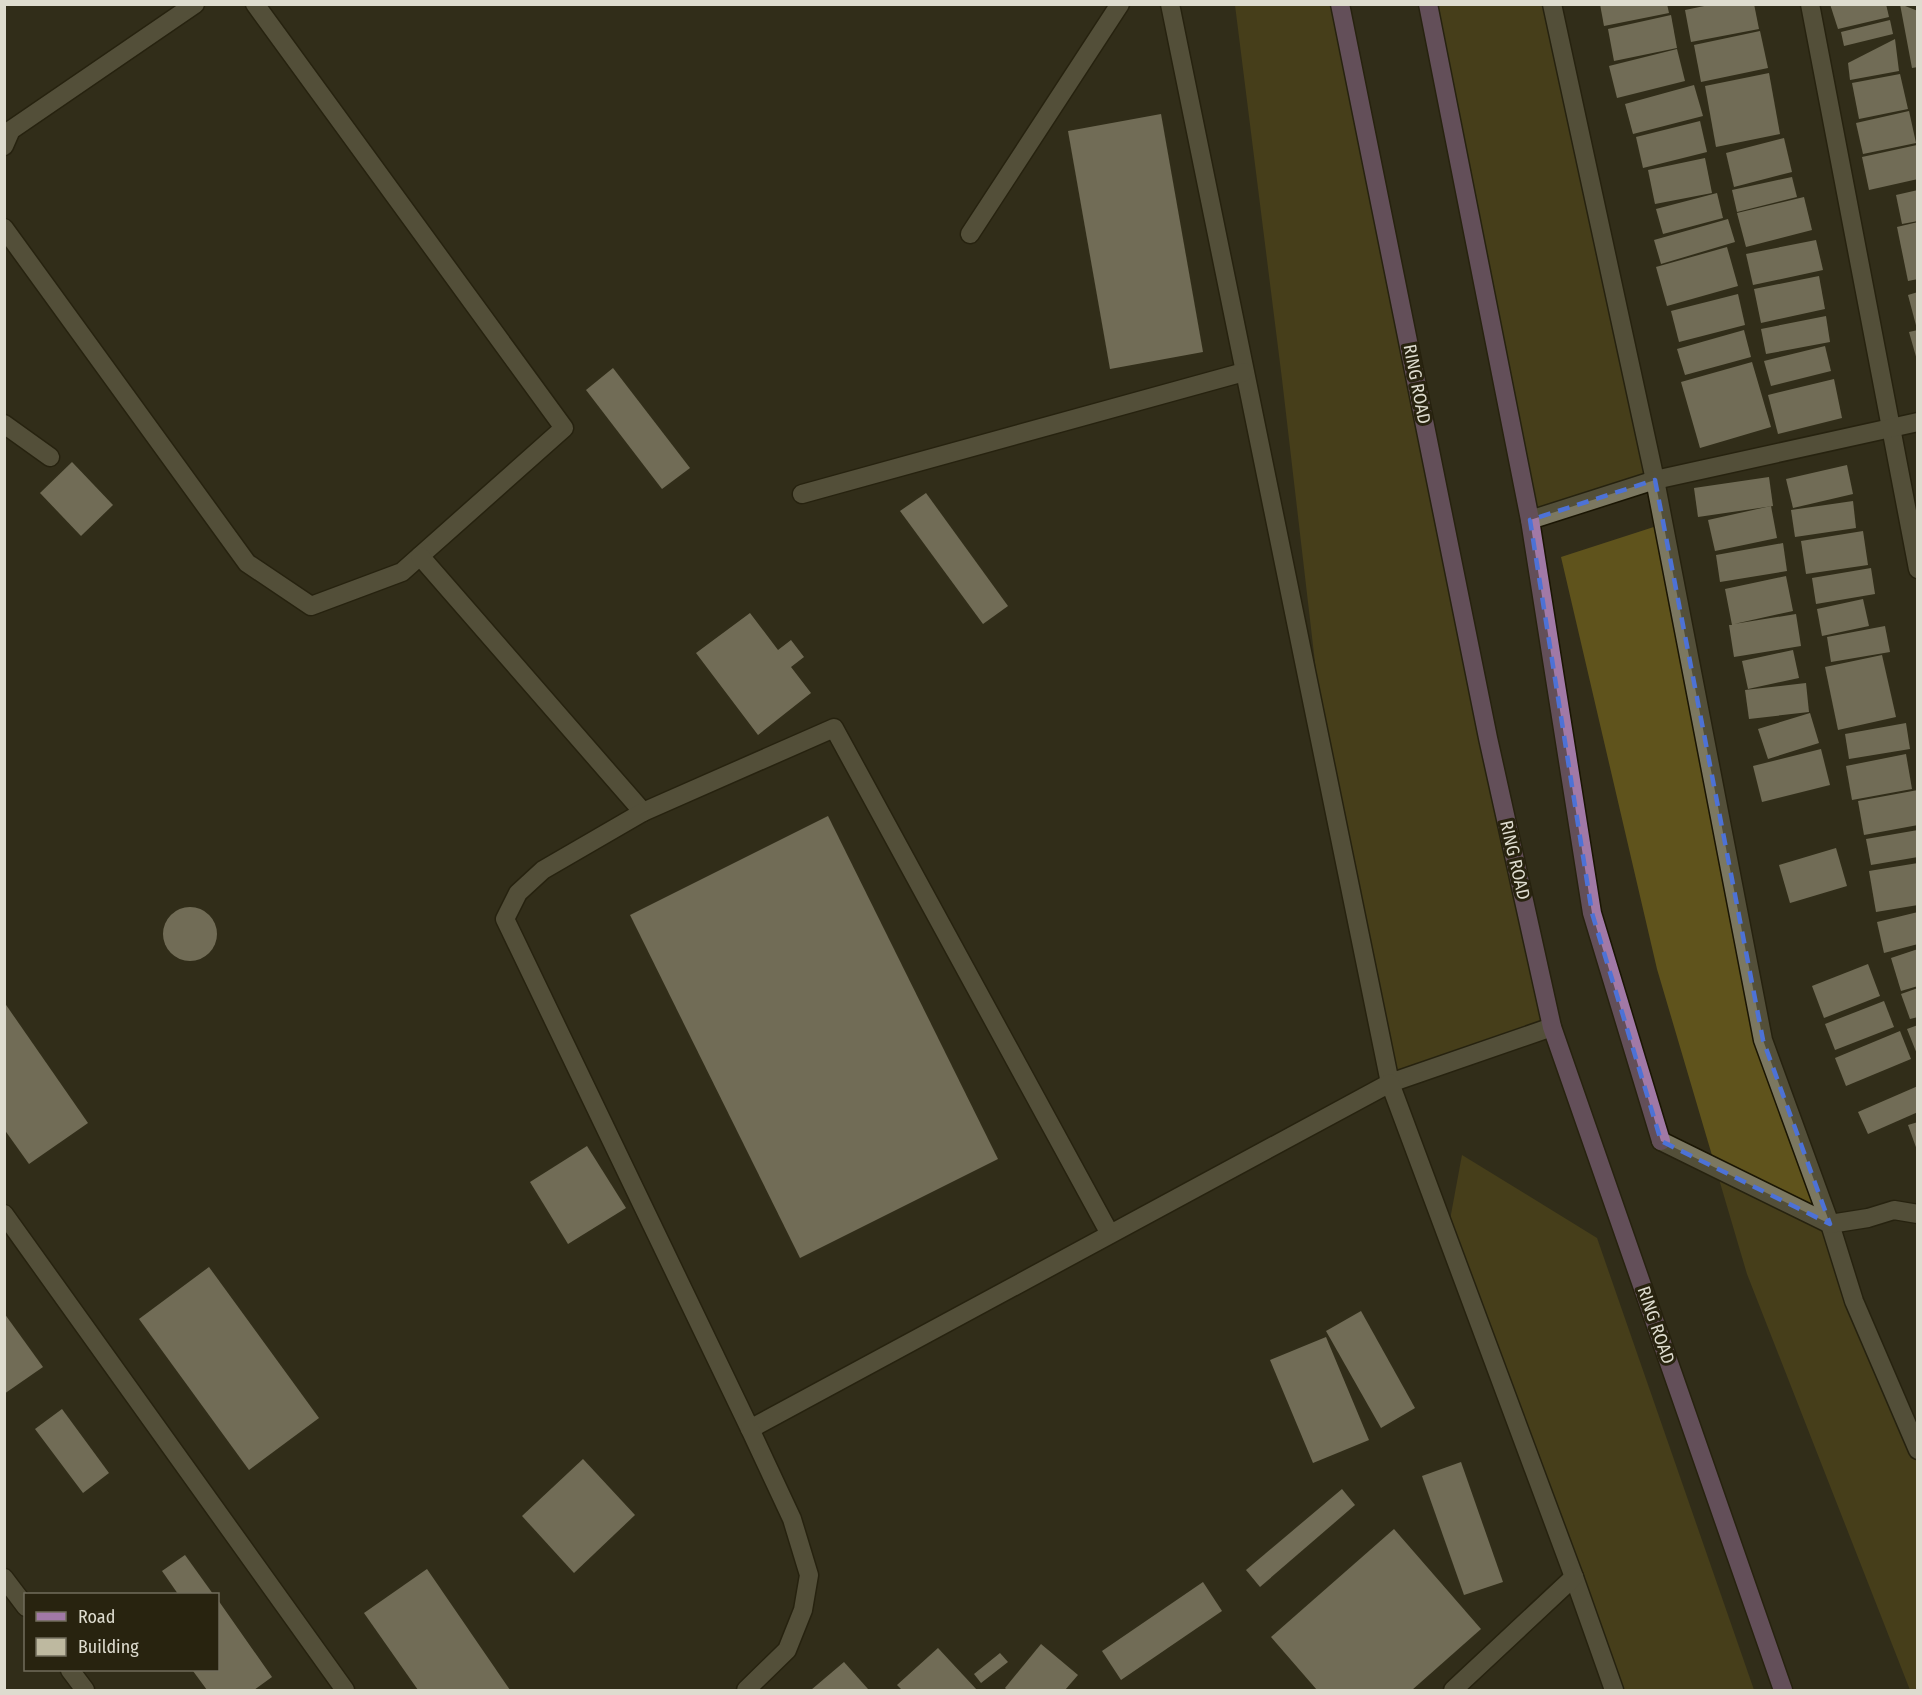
<svg xmlns="http://www.w3.org/2000/svg" width="1922" height="1695" font-family="'Fira Sans Condensed',sans-serif">
<rect width="100%" height="100%" fill="#322d19"/>
<g fill="#5f531c">
<polygon points="1235,5 1340,5 1552,1027 1390,1083 1330,791 1282,379"/>
<polygon points="1428,5 1552,5 1655,480 1530,520"/>
<polygon points="1663,524 1763,1040 1830,1224 1917,1437 1917,1690 1910,1690 1747,1274 1657,969 1561,557"/>
<polygon points="1462,1155 1597,1238 1754,1690 1614,1690 1447,1236"/>
</g>
<g fill="#beb9a0">
<polygon points="1600,4 1667,4 1669,13 1604,26"/>
<polygon points="1714,4 1754,4 1759,29 1691,42 1685,10"/>
<polygon points="1830,4 1886,4 1889,17 1838,29"/>
<polygon points="1900,4 1918,11 1918,67 1912,68"/>
<polygon points="1671,15 1677,48 1614,61 1608,29"/>
<polygon points="1890,20 1893,34 1844,46 1841,32"/>
<polygon points="1760,31 1768,68 1701,82 1694,45"/>
<polygon points="1895,39 1899,71 1850,80 1848,63"/>
<polygon points="1677,49 1685,81 1617,98 1609,66"/>
<polygon points="1769,73 1780,134 1716,147 1705,86"/>
<polygon points="1900,74 1908,109 1859,119 1852,83"/>
<polygon points="1694,85 1703,116 1633,134 1625,104"/>
<polygon points="1909,111 1916,143 1863,154 1856,123"/>
<polygon points="1161,114 1203,352 1110,369 1068,131"/>
<polygon points="1700,121 1707,152 1643,168 1636,137"/>
<polygon points="1784,138 1792,172 1734,187 1726,153"/>
<polygon points="1917,145 1918,179 1869,190 1862,157"/>
<polygon points="1705,158 1712,193 1655,204 1648,170"/>
<polygon points="1792,177 1797,197 1737,212 1732,190"/>
<polygon points="1918,190 1918,221 1902,224 1896,195"/>
<polygon points="1717,193 1723,218 1663,234 1656,209"/>
<polygon points="1804,197 1812,230 1746,247 1737,213"/>
<polygon points="1728,219 1735,242 1661,264 1654,240"/>
<polygon points="1918,222 1918,279 1908,281 1897,227"/>
<polygon points="1816,240 1823,270 1753,285 1746,254"/>
<polygon points="1727,247 1738,286 1667,306 1656,267"/>
<polygon points="1819,276 1825,309 1761,323 1754,289"/>
<polygon points="1918,292 1918,329 1917,329 1908,295"/>
<polygon points="1738,294 1745,325 1679,342 1671,311"/>
<polygon points="1826,316 1830,342 1766,354 1761,329"/>
<polygon points="1744,330 1751,357 1685,375 1677,349"/>
<polygon points="1918,330 1918,360 1917,360 1909,332"/>
<polygon points="1825,346 1831,371 1771,386 1764,361"/>
<polygon points="1752,362 1771,427 1700,448 1681,382"/>
<polygon points="613,368 690,468 662,489 586,390"/>
<polygon points="1834,379 1842,418 1778,434 1768,395"/>
<polygon points="72,462 113,505 81,536 40,493"/>
<polygon points="1847,465 1853,494 1793,508 1786,479"/>
<polygon points="1769,477 1773,506 1698,517 1694,488"/>
<polygon points="926,493 1008,606 983,624 900,511"/>
<polygon points="1853,501 1856,528 1795,537 1791,510"/>
<polygon points="1771,506 1777,538 1715,551 1708,520"/>
<polygon points="1863,531 1868,565 1806,574 1801,541"/>
<polygon points="1783,543 1787,571 1720,582 1716,555"/>
<polygon points="1871,568 1875,594 1816,604 1812,578"/>
<polygon points="1786,576 1793,611 1734,624 1796,614 1801,646 1734,657 1729,625 1732,625 1725,589"/>
<polygon points="1863,599 1869,626 1822,636 1817,609"/>
<polygon points="750,613 778,650 791,640 804,657 791,667 811,693 758,735 696,653"/>
<polygon points="1885,626 1890,652 1831,662 1827,637"/>
<polygon points="1793,650 1799,678 1748,689 1742,661"/>
<polygon points="1882,655 1896,717 1838,730 1825,667"/>
<polygon points="1806,683 1809,712 1749,719 1745,690"/>
<polygon points="1810,713 1819,743 1768,759 1758,729"/>
<polygon points="1906,723 1910,749 1849,759 1845,734"/>
<polygon points="1821,749 1830,785 1762,802 1753,766"/>
<polygon points="1906,754 1912,789 1852,800 1846,766"/>
<polygon points="1918,790 1918,825 1864,835 1858,801"/>
<polygon points="828,816 998,1159 800,1258 630,915"/>
<polygon points="1918,830 1918,857 1871,865 1866,839"/>
<polygon points="1836,848 1847,886 1790,903 1779,865"/>
<polygon points="1918,863 1918,905 1876,912 1869,871"/>
<circle cx="190" cy="934" r="27"/>
<polygon points="1918,912 1918,944 1884,953 1877,922"/>
<polygon points="1918,949 1918,986 1901,991 1891,958"/>
<polygon points="1868,964 1880,996 1824,1018 1812,986"/>
<polygon points="1918,988 1918,1017 1910,1019 1901,994"/>
<polygon points="1884,1001 1894,1027 1835,1050 1825,1024"/>
<polygon points="4,1002 88,1123 29,1164 4,1129"/>
<polygon points="1918,1025 1918,1054 1917,1054 1907,1029"/>
<polygon points="1900,1031 1911,1059 1846,1086 1835,1058"/>
<polygon points="1918,1086 1918,1112 1868,1134 1858,1112"/>
<polygon points="1918,1122 1918,1150 1917,1150 1908,1125"/>
<polygon points="587,1146 626,1208 568,1244 530,1182"/>
<polygon points="209,1267 319,1418 249,1470 139,1319"/>
<polygon points="1361,1311 1415,1408 1381,1428 1326,1331"/>
<polygon points="4,1313 43,1367 4,1394"/>
<polygon points="1326,1337 1369,1440 1313,1463 1270,1360"/>
<polygon points="62,1409 109,1473 83,1493 35,1429"/>
<polygon points="583,1459 635,1515 574,1573 522,1516"/>
<polygon points="1461,1462 1503,1582 1464,1595 1422,1476"/>
<polygon points="1342,1489 1355,1505 1260,1587 1246,1570"/>
<polygon points="1394,1529 1481,1629 1412,1690 1317,1690 1271,1637"/>
<polygon points="185,1555 213,1594 178,1594 162,1571"/>
<polygon points="427,1569 510,1690 418,1690 364,1613"/>
<polygon points="1203,1582 1222,1611 1121,1680 1102,1651"/>
<polygon points="218,1600 272,1677 254,1690 207,1690 193,1671 218,1670"/>
<polygon points="1041,1644 1078,1675 1065,1690 1007,1690 1005,1688"/>
<polygon points="938,1648 977,1690 902,1690 897,1685"/>
<polygon points="1000,1653 1008,1662 981,1683 974,1674"/>
<polygon points="844,1662 868,1689 866,1690 811,1690"/>
</g>
<g fill="none" stroke-linecap="round" stroke-linejoin="round">
<g stroke="#1a1503" stroke-width="21">
<g id="minor">
<polyline points="1170,4 1390,1083 1552,1027"/>
<polyline points="1552,4 1655,480 1763,1040 1830,1224 1854,1301 1918,1450"/>
<polyline points="1810,4 1918,569"/>
<polyline points="4,146 11,130 195,4"/>
<polyline points="4,228 247,563 311,606 402,572 564,428 255,4"/>
<polyline points="970,234 1120,4"/>
<polyline points="4,424 50,457"/>
<polyline points="802,494 1244,372"/>
<polyline points="1530,520 1655,480 1918,422"/>
<polyline points="420,556 643,812"/>
<polyline points="1661,1141 1830,1224 1868,1218 1894,1210 1918,1214"/>
<polyline points="4,1214 345,1690"/>
<polyline points="1110,1234 834,728 643,812 543,870 518,893 505,919 750,1429 1390,1083 1574,1577 1614,1690"/>
<polyline points="4,1578 26,1607"/>
<polyline points="70,1670 85,1690"/>
<polyline points="746,1690 787,1650 803,1610 809,1575 792,1519 750,1429"/>
<polyline points="1453,1690 1574,1577"/>
</g>
</g>
<g stroke="#1a1503" stroke-width="21">
<g id="major">
<polyline points="1340,4 1488,738 1552,1027 1783,1690"/>
<polyline points="1428,4 1530,520 1592,913 1661,1141"/>
</g>
</g>
<use href="#minor" stroke="#7c7861" stroke-width="18"/>
<use href="#major" stroke="#a179a6" stroke-width="18"/>
</g>
<path d="M0 0H1922V1695H0ZM1655 480 1763 1040 1830 1224 1661 1141 1592 913 1530 520Z" fill="#322d19" fill-opacity=".55" fill-rule="evenodd"/>
<path fill="none" stroke="#4d72d6" stroke-width="4.5" stroke-dasharray="12 8" stroke-linejoin="round" d="M1655 480 1763 1040 1830 1224 1661 1141 1592 913 1530 520Z"/>
<g text-anchor="middle" stroke-width="6" stroke-linejoin="round" paint-order="stroke">
<g font-size="18" fill="#dedccf" stroke="#28230f">
<text transform="translate(1417 384) rotate(79)" y="6">RING ROAD</text>
<text transform="translate(1515 860) rotate(77)" y="6">RING ROAD</text>
<text transform="translate(1656 1325) rotate(71)" y="6">RING ROAD</text>
</g>
</g>
<rect width="1922" height="1695" fill="none" stroke="#dedccf" stroke-width="12"/>
<rect x="24" y="1593" width="195" height="78" fill="#28230f" stroke="#716d5c" stroke-width="1.5"/>
<rect x="36" y="1612" width="30" height="9" fill="#a179a6" stroke="#716d5c" stroke-width="1.5"/>
<text x="78" y="1623" font-size="18" fill="#dedccf">Road</text>
<rect x="36" y="1638" width="30" height="18" fill="#beb9a0" stroke="#716d5c" stroke-width="1.5"/>
<text x="78" y="1653" font-size="18" fill="#dedccf">Building</text>
</svg>
